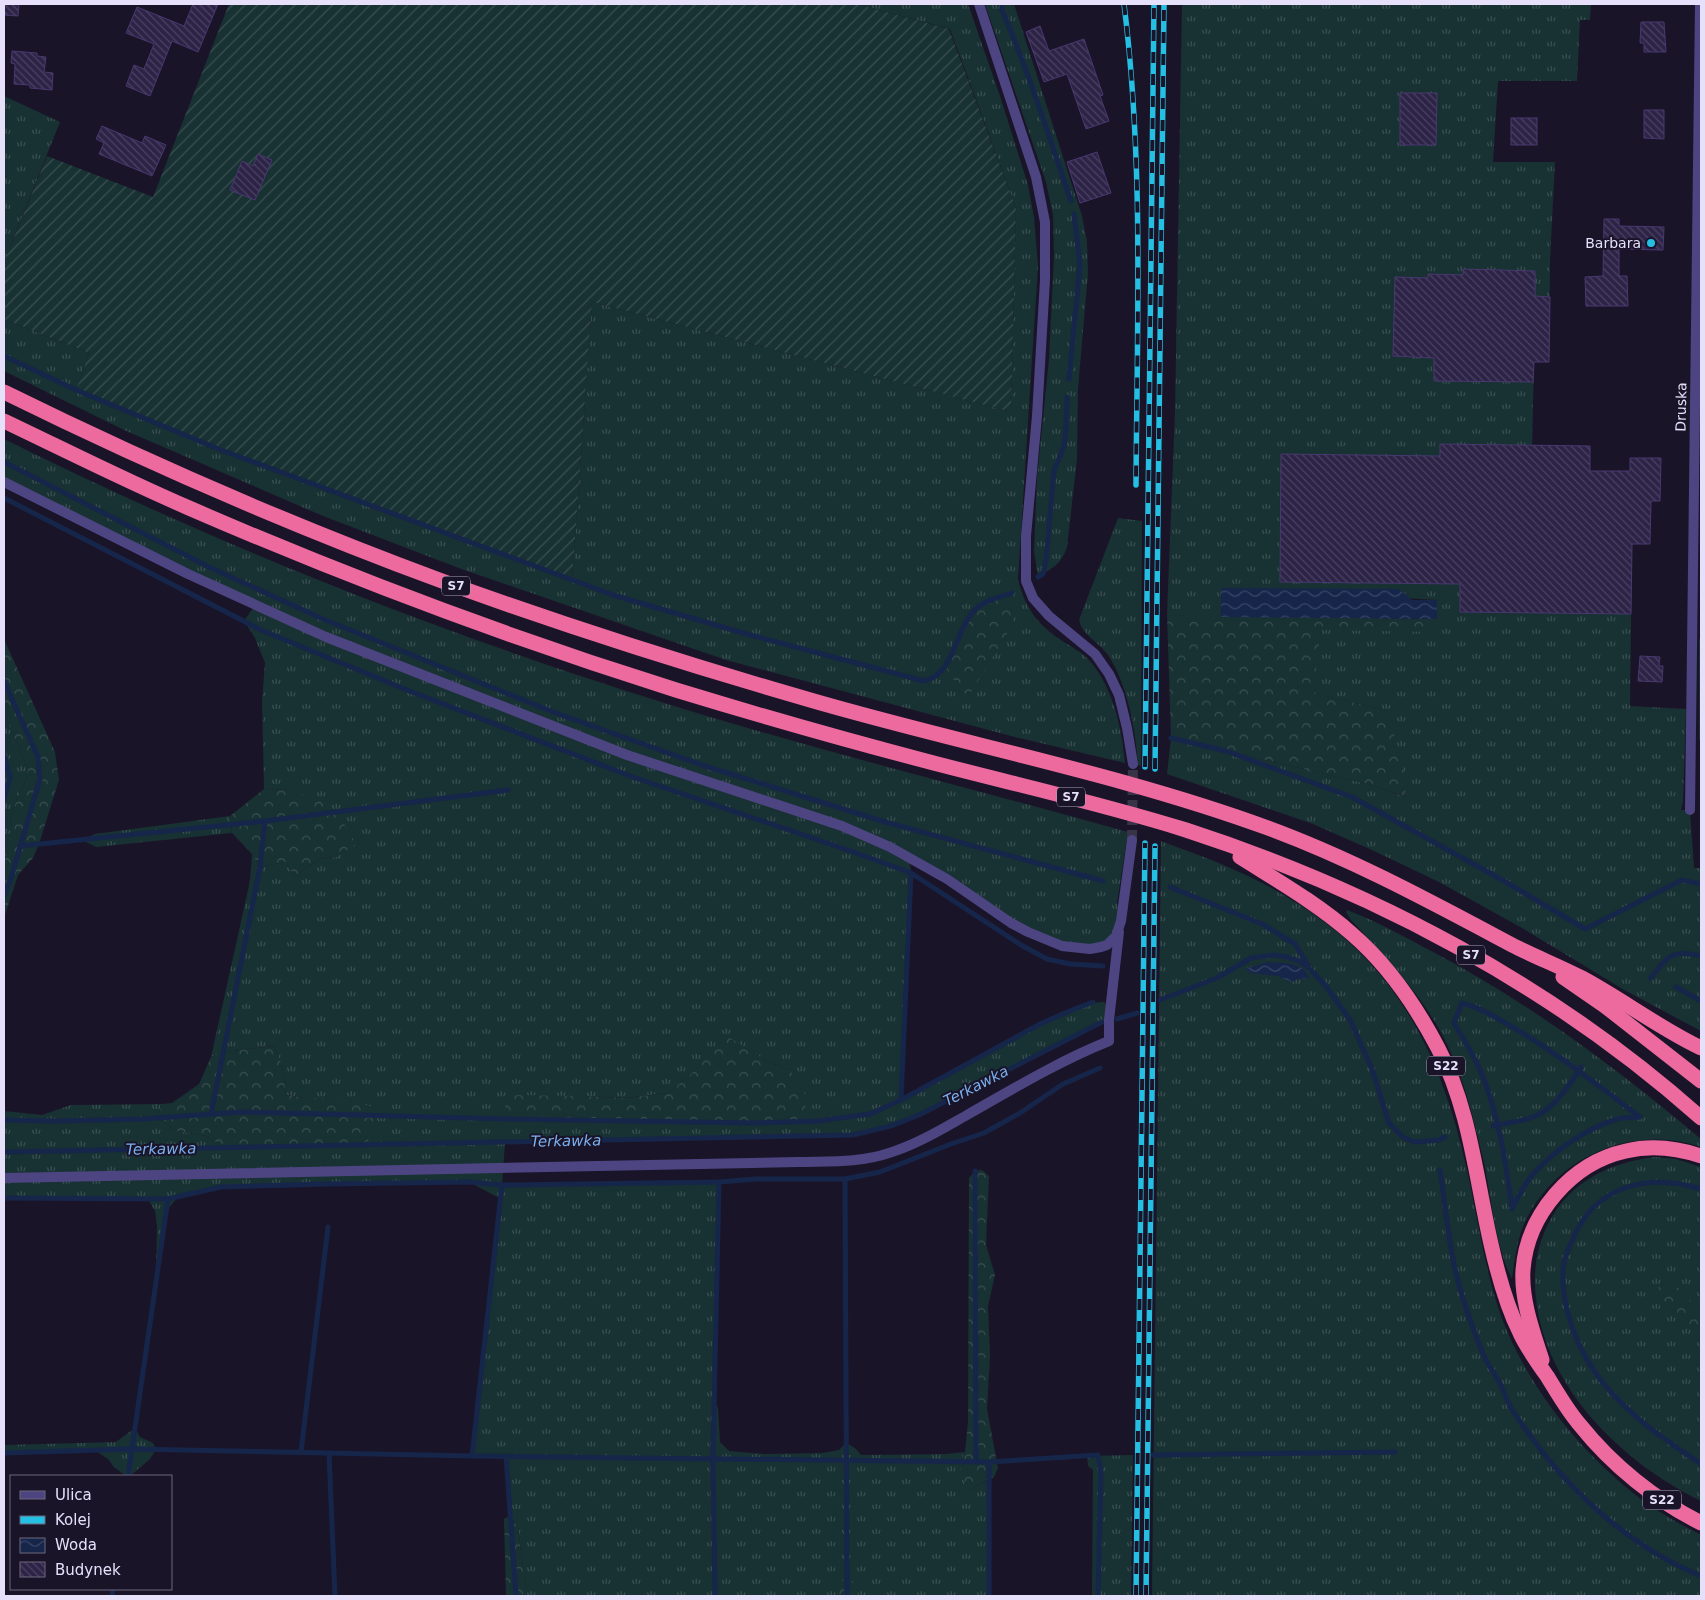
<svg xmlns="http://www.w3.org/2000/svg" width="1705" height="1600" font-family="'DejaVu Sans',sans-serif">
<defs>
<pattern id="grass-tufts" width="24" height="20" patternUnits="userSpaceOnUse" patternTransform="scale(1.25)"><rect width="24" height="20" fill="#183132"/><path d="M3 7l-1-3M5 7V3M7 7l1-3M15 17l-1-3M17 17v-4M19 17l1-3" fill="none" stroke="#3a4f51"/></pattern>
<pattern id="forest-crowns" width="20" height="18" patternUnits="userSpaceOnUse" patternTransform="scale(1.25)"><rect width="20" height="18" fill="#183132"/><path d="M2 6a3 3 0 1 1 6 0M12 15a3 3 0 1 1 6 0" fill="none" stroke="#3a4f51"/></pattern>
<pattern id="garden-furrows" width="10" height="10" patternUnits="userSpaceOnUse" patternTransform="scale(1.25)"><rect width="10" height="10" fill="#183132"/><path d="M-1 1l2-2M0 10L10 0M9 11l2-2" fill="none" stroke="#3a4f51"/></pattern>
<pattern id="water-waves" width="16" height="10" patternUnits="userSpaceOnUse" patternTransform="scale(1.25)"><rect width="16" height="10" fill="#16264b"/><path d="M0 5q4-4 8 0t8 0" fill="none" stroke="#384566"/></pattern>
<pattern id="building-back-hatch" width="6" height="6" patternUnits="userSpaceOnUse" patternTransform="scale(1.25)"><rect width="6" height="6" fill="#2d2347"/><path d="M-1 5l2 2M0 0l6 6M5-1l2 2" fill="none" stroke="#4b4362"/></pattern>
</defs>
<rect width="100%" height="100%" fill="#1a1429"/>
<g fill="url(#grass-tufts)" fill-rule="evenodd">
<path d="M857 4H968L1001 99 1028 185 1034 217 1038 266 1018 579C1025 609 1038 625 1064 642 1071 647 1080 651 1086 657 1112 683 1122 727 1125 763L1011 736 726 660 464 570 323 516 124 430 4 371V319L89 353 76 390 221 450 572 580 592 302 1011 412 1016 208 950 29Z"/>
<path d="M985 4H1014L1082 216 1087 242 1088 273 1078 389 1077 460 1067 547C1061 565 1052 568 1038 577L1034 551 1037 477 1049 359 1054 256 1053 215 1046 182Z"/>
<polygon points="1182,4 1591,4 1590,20 1580,20 1577,81 1498,81 1493,162 1555,162 1550,261 1549,362 1534,362 1532,445 1590,446 1589,520 1650,521 1650,544 1632,544 1630,706 1686,709 1683,801 1681,810 1690,810 1694,868 1701,868 1701,1031 1626,991 1522,928 1441,883 1372,850 1313,824 1167,774 1171,738 1368,784 1405,797 1386,710 1312,693 1321,629 1437,631 1437,600 1221,588 1221,617 1167,615 1175,412"/>
<polygon points="4,96 60,122 4,262"/>
<path d="M4 439C213 543 432 630 655 700 811 749 971 788 1128 832L1117 903 1121 921 1101 947 1045 940 909 857 911 873 901 1100C934 1082 966 1064 999 1047 1027 1031 1073 1002 1104 1002L1111 1010 1109 1020 1102 1022 919 1115 891 1126 853 1135 505 1142 502 1185 719 1182 714 1401 718 1408 720 1442 729 1451 764 1454 823 1453 839 1450 846 1443 855 1448 861 1455 947 1454 965 1452 961 1461 971 1490 981 1483 989 1480V1596H527L518 1528 510 1515 506 1456H472L501 1199 469 1182 326 1184 221 1187 186 1194 179 1196 166 1211 156 1284 157 1226 155 1211 148 1199 4 1198V1111L42 1115 71 1105 161 1104 158 1118 176 1131 206 1136 225 1148 367 1145 306 1098 286 1095 282 1065 274 1046 223 1052 211 1057 250 881 252 854 260 867 285 862 295 876 319 859 337 857 290 790 264 789 262 701 265 663 255 638 244 621 255 605 4 482ZM727 1037 767 1061 790 1070 805 1121 582 1096 624 1098 668 1093 690 1075Z"/>
<path d="M1118 518 1142 521 1141 766 1138 765C1136 731 1127 683 1108 655 1099 642 1082 635 1079 620Z"/>
<rect x="1699" y="639" width="2" height="101"/>
<polygon points="4,713 28,769 26,780 17,799 10,822 10,847 4,860"/>
<polygon points="230,816 232,833 96,847 82,840 95,834"/>
<path d="M1161 841C1187 851 1214 860 1239 872 1286 893 1334 924 1369 962 1427 1025 1453 1102 1470 1184 1479 1228 1486 1273 1501 1316 1528 1389 1586 1460 1649 1505 1665 1516 1684 1526 1701 1535V1596H1152Z"/>
<path d="M1347 910C1377 921 1406 938 1435 953 1531 1004 1618 1069 1701 1139V1147C1634 1124 1558 1155 1526 1220 1517 1238 1515 1259 1512 1279 1495 1246 1491 1194 1483 1158 1472 1111 1460 1063 1435 1022 1412 984 1381 952 1351 920L1346 912Z"/>
<path d="M1655 1157 1676 1159 1701 1167V1501C1623 1463 1545 1388 1536 1298 1532 1269 1538 1240 1553 1215 1576 1178 1614 1162 1655 1157Z"/>
<polygon points="135,1428 140,1437 153,1443 156,1449 150,1459 130,1476 126,1476 114,1467 108,1459 94,1450 4,1453 4,1445 116,1442"/>
<polygon points="1133,1455 1131,1596 1092,1596 1093,1470 1088,1466 1087,1456"/>
</g>
<g fill="url(#forest-crowns)">
<polygon points="1012,593 1015,608 1013,624 970,694 957,693 956,684 946,665 965,623 977,607"/>
<polygon points="1167,615 1437,619 1437,632 1321,630 1313,693 1386,710 1403,762 1406,797 1368,784 1171,738"/>
<polygon points="4,639 55,752 59,780 39,844 33,858 18,875 4,918 4,860 10,847 10,822 17,799 26,780 28,769 4,713"/>
<polygon points="264,789 290,790 324,802 337,812 356,844 337,857 319,859 295,876 285,862 260,867 252,854 232,833 230,816"/>
<polygon points="727,1036 767,1061 790,1070 806,1096 805,1121 753,1123 505,1119 505,1095 582,1096 624,1098 668,1093 690,1075"/>
<polygon points="274,1046 282,1065 286,1095 306,1098 348,1099 375,1108 375,1115 367,1145 225,1148 206,1136 176,1131 158,1118 161,1104 172,1103 199,1084 211,1057 223,1052"/>
<polygon points="982,1170 989,1176 986,1245 995,1275 988,1306 990,1357 987,1409 998,1468 994,1477 981,1483 971,1490 965,1485 960,1470 961,1461 965,1452 968,1422 969,1178 975,1171"/>
<path d="M1670 1282 1687 1294 1697 1313 1701 1314V1334C1691 1331 1688 1324 1679 1318 1664 1308 1653 1309 1659 1286Z"/>
<polygon points="510,1515 518,1528 527,1596 506,1596 504,1519"/>
<polygon points="847,1578 854,1582 858,1594 857,1596 836,1596 839,1583"/>
</g>
<polygon fill="url(#garden-furrows)" points="229,4 857,4 949,29 1016,208 1011,412 592,302 572,580 221,450 76,390 89,353 4,319 4,262 47,156 153,197"/>
<g fill="url(#water-waves)">
<polygon points="1221,588 1399,589 1412,600 1437,600 1437,619 1221,617"/>
<path d="M1267 962C1285 964 1300 960 1310 978L1298 979 1292 982 1277 976 1251 973 1245 969Z"/>
</g>
<g fill="none" stroke-linecap="round" stroke-linejoin="round">
<g stroke="#16264b" stroke-width="5">
<path d="M1002 4V10C1029 73 1049 137 1071 201"/>
<path d="M4 356 76 390 221 450 613 595 750 635 924 681C956 674 954 628 977 608 985 600 1001 597 1012 593"/>
<polyline points="1069,379 1080,265 1074,214"/>
<polyline points="4,462 209,567 323,619 553,712 705,766 885,822 1103,881"/>
<polyline points="4,498 261,630 407,690 630,776 859,854 911,873 1021,945 1047,959 1070,964 1103,966"/>
<polyline points="1038,577 1043,574 1046,561 1054,471 1064,446 1066,431 1067,397"/>
<polyline points="4,681 38,757 40,779 11,878 4,896"/>
<polyline points="1171,738 1226,751 1352,797 1497,877 1585,929 1682,880 1701,884"/>
<polyline points="4,756 10,777 4,799"/>
<polyline points="20,846 265,821 508,790"/>
<polyline points="1170,887 1262,924 1295,944 1308,965"/>
<path d="M1651 978C1667 956 1673 949 1701 956"/>
<polyline points="1676,987 1701,1001"/>
<polyline points="1160,1000 1217,978 1251,958 1274,955 1287,957 1299,961 1310,969 1325,985 1350,1020 1372,1069 1389,1123 1403,1137 1414,1142 1439,1140 1445,1137"/>
<path d="M1462 1003C1481 1008 1497 1018 1514 1028 1558 1054 1599 1086 1640 1117 1632 1118 1624 1117 1617 1119 1587 1128 1555 1150 1534 1173 1524 1184 1518 1197 1512 1209 1506 1164 1499 1117 1482 1074 1474 1056 1464 1040 1454 1023Z"/>
<polyline points="1117,1019 1137,1013"/>
<polyline points="901,1100 911,873"/>
<polyline points="211,1114 260,867 265,821"/>
<polyline points="4,1120 55,1121 143,1119 241,1112 505,1119 753,1123 818,1121 870,1114 901,1100 1040,1024 1072,1010 1093,1002"/>
<path d="M1493 1126C1510 1122 1532 1121 1546 1110 1560 1100 1571 1082 1581 1067"/>
<polyline points="4,1152 853,1135 891,1126 919,1115 1102,1022"/>
<path d="M1440 1170C1446 1210 1449 1250 1460 1289 1468 1314 1476 1341 1488 1364 1491 1369 1495 1374 1498 1380 1504 1390 1506 1401 1513 1411 1558 1481 1623 1544 1701 1576"/>
<polyline points="975,1171 976,1462"/>
<polyline points="845,1179 847,1596"/>
<path d="M1701 1189C1648 1173 1594 1185 1572 1241 1568 1249 1564 1260 1563 1269 1561 1302 1573 1336 1589 1363 1616 1407 1659 1436 1701 1464"/>
<polyline points="4,1198 168,1199 221,1187 326,1184 469,1182 502,1185 719,1182 756,1179 845,1179 880,1172 951,1144 984,1133 1020,1113 1063,1084 1100,1068"/>
<polyline points="301,1452 328,1227"/>
<polyline points="4,1453 132,1449 472,1456 989,1462 1098,1455 1101,1473 1098,1596"/>
<polyline points="329,1453 335,1596"/>
<polyline points="1153,1455 1395,1452"/>
<polyline points="472,1456 502,1185"/>
<polyline points="506,1456 516,1596"/>
<polyline points="989,1462 989,1596"/>
<polyline points="128,1476 168,1199"/>
<polyline points="112,1596 113,1589"/>
<polyline points="715,1596 713,1458 719,1182"/>
</g>
</g>
<g fill="url(#building-back-hatch)" stroke="#483870">
<polygon points="4,4 19,4 18,16 4,15"/>
<polygon points="193,4 218,4 198,52 172,41 150,96 126,86 134,65 144,69 154,44 126,33 137,7 184,26"/>
<polygon points="1641,22 1664,22 1666,52 1644,52 1644,43 1640,43"/>
<polygon points="1040,26 1049,51 1084,39 1103,95 1100,96 1109,121 1086,129 1067,74 1044,82 1026,32"/>
<polygon points="12,51 37,53 37,56 46,57 44,72 53,73 52,90 30,88 30,85 14,84 15,64 11,63"/>
<polygon points="1400,93 1437,93 1436,145 1400,145"/>
<polygon points="1644,110 1664,110 1664,139 1644,138"/>
<rect x="1511" y="118" width="26" height="27"/>
<polygon points="102,126 142,143 145,136 166,145 152,176 99,154 104,143 96,139"/>
<polygon points="1097,152 1111,193 1080,203 1067,162"/>
<polygon points="258,154 272,160 255,200 230,190 242,161 253,166"/>
<polygon points="1604,219 1619,219 1619,226 1664,227 1663,250 1619,249 1619,276 1627,276 1628,306 1586,306 1585,277 1603,276"/>
<polygon points="1463,269 1535,271 1535,296 1550,297 1549,362 1534,362 1533,382 1434,381 1434,358 1393,356 1395,277 1428,278 1428,274 1463,275"/>
<polygon points="1440,444 1590,446 1590,471 1630,471 1630,458 1661,458 1660,501 1651,501 1650,544 1632,544 1631,614 1460,612 1460,584 1280,582 1281,454 1440,456"/>
<polygon points="1640,656 1660,657 1659,666 1663,666 1662,682 1638,681"/>
</g>
<g fill="none" stroke-linecap="round" stroke-linejoin="round">
<polyline stroke="#393348" stroke-width="10" stroke-dasharray="10 5" stroke-linecap="butt" points="1132,840 1133,764"/>
<g stroke="#4d4582" stroke-width="10">
<polyline points="979,4 1036,177 1045,222 1045,280 1037,416 1026,536 1026,581 1033,598 1049,616 1095,654 1109,674 1119,695 1127,728 1133,764"/>
<polyline points="4,482 188,574 326,637 627,755 842,826 890,847 947,879 1011,923 1028,932 1062,946 1090,949 1101,947 1107,945 1116,936 1121,921 1132,840"/>
<polyline points="1690,810 1700,4"/>
<path d="M4 1178 798 1162C828 1161 860 1163 889 1153 916 1145 942 1129 967 1115 1013 1089 1059 1061 1109 1041V1020L1119 932"/>
</g>
<g stroke="#ec6a9d" stroke-width="15">
<path d="M4 392C146 462 293 526 442 581 560 624 679 662 800 697 955 743 1115 772 1268 828 1355 860 1435 904 1516 947 1538 958 1561 967 1582 978 1623 1000 1659 1028 1701 1048"/>
<path d="M4 421C65 450 126 481 189 508 348 577 510 638 676 690 758 715 842 739 926 761 1013 784 1100 803 1186 830 1374 891 1553 986 1701 1118"/>
<path d="M1240 857C1278 881 1318 904 1352 934 1388 965 1416 1006 1438 1048 1470 1109 1476 1179 1491 1244 1498 1275 1506 1305 1520 1333 1527 1348 1537 1362 1547 1376 1557 1392 1567 1410 1580 1425 1612 1465 1655 1500 1701 1523"/>
<polyline points="1563,977 1605,1006 1701,1081"/>
<path d="M1542 1360C1533 1332 1521 1300 1523 1270 1527 1215 1571 1163 1626 1151 1651 1145 1677 1148 1701 1156"/>
</g>
<g stroke="#24bfe3" stroke-width="5.5">
<g id="rail">
<path d="M1124 4C1144 163 1137 325 1136 485"/>
<polyline points="1145,767 1154,4"/>
<polyline points="1155,769 1164,4"/>
<polyline points="1136,1596 1145,843"/>
<polyline points="1146,1596 1155,846"/>
</g>
</g>
<use href="#rail" stroke="#1a1429" stroke-width="4" stroke-dasharray="11" stroke-linecap="butt"/>
</g>
<circle fill="#24bfe3" stroke="#1a1429" stroke-width="2" cx="1651" cy="243" r="5"/>
<g text-anchor="middle" stroke-width="4" stroke-linejoin="round" paint-order="stroke">
<g fill="#1a1429" stroke="#a9a3bc" stroke-width="1">
<rect x="442" y="576.5" width="28" height="19" rx="4"/>
<rect x="1057" y="787.5" width="28" height="19" rx="4"/>
<rect x="1457" y="945.5" width="28" height="19" rx="4"/>
<rect x="1427" y="1056.5" width="38" height="19" rx="4"/>
<rect x="1643" y="1490.5" width="38" height="19" rx="4"/>
</g>
<g font-size="12" font-weight="bold" fill="#e6e0fb">
<text x="456" y="590">S7</text>
<text x="1071" y="801">S7</text>
<text x="1471" y="959">S7</text>
<text x="1446" y="1070">S22</text>
<text x="1662" y="1504">S22</text>
</g>
<g font-size="14" fill="#e6e0fb" stroke="#1a1429" text-anchor="end">
<text x="1641" y="248">Barbara</text>
</g>
<g font-size="14" fill="#e6e0fb" stroke="#1a1429">
<text transform="translate(1681 407) rotate(-89)" y="5">Druska</text>
</g>
<g font-size="15" font-style="italic" fill="#7bafee" stroke="#1a1429">
<text transform="translate(976 1086) rotate(-27)" y="5">Terkawka</text>
<text transform="translate(566 1141) rotate(-1)" y="5">Terkawka</text>
<text transform="translate(161 1149) rotate(-1)" y="5">Terkawka</text>
</g>
</g>
<rect width="1705" height="1600" fill="none" stroke="#e6e0fb" stroke-width="10"/>
<rect x="10" y="1475" width="162" height="115" fill="#1a1429" stroke="#6c667d"/>
<rect x="20" y="1491" width="25" height="8" fill="#4d4582" stroke="#6c667d"/>
<text x="55" y="1500" font-size="15" fill="#e6e0fb">Ulica</text>
<rect x="20" y="1516" width="25" height="8" fill="#24bfe3" stroke="#6c667d"/>
<text x="55" y="1525" font-size="15" fill="#e6e0fb">Kolej</text>
<rect x="20" y="1538" width="25" height="15" fill="url(#water-waves)" stroke="#6c667d"/>
<text x="55" y="1550" font-size="15" fill="#e6e0fb">Woda</text>
<rect x="20" y="1562" width="25" height="15" fill="url(#building-back-hatch)" stroke="#6c667d"/>
<text x="55" y="1575" font-size="15" fill="#e6e0fb">Budynek</text>
</svg>
